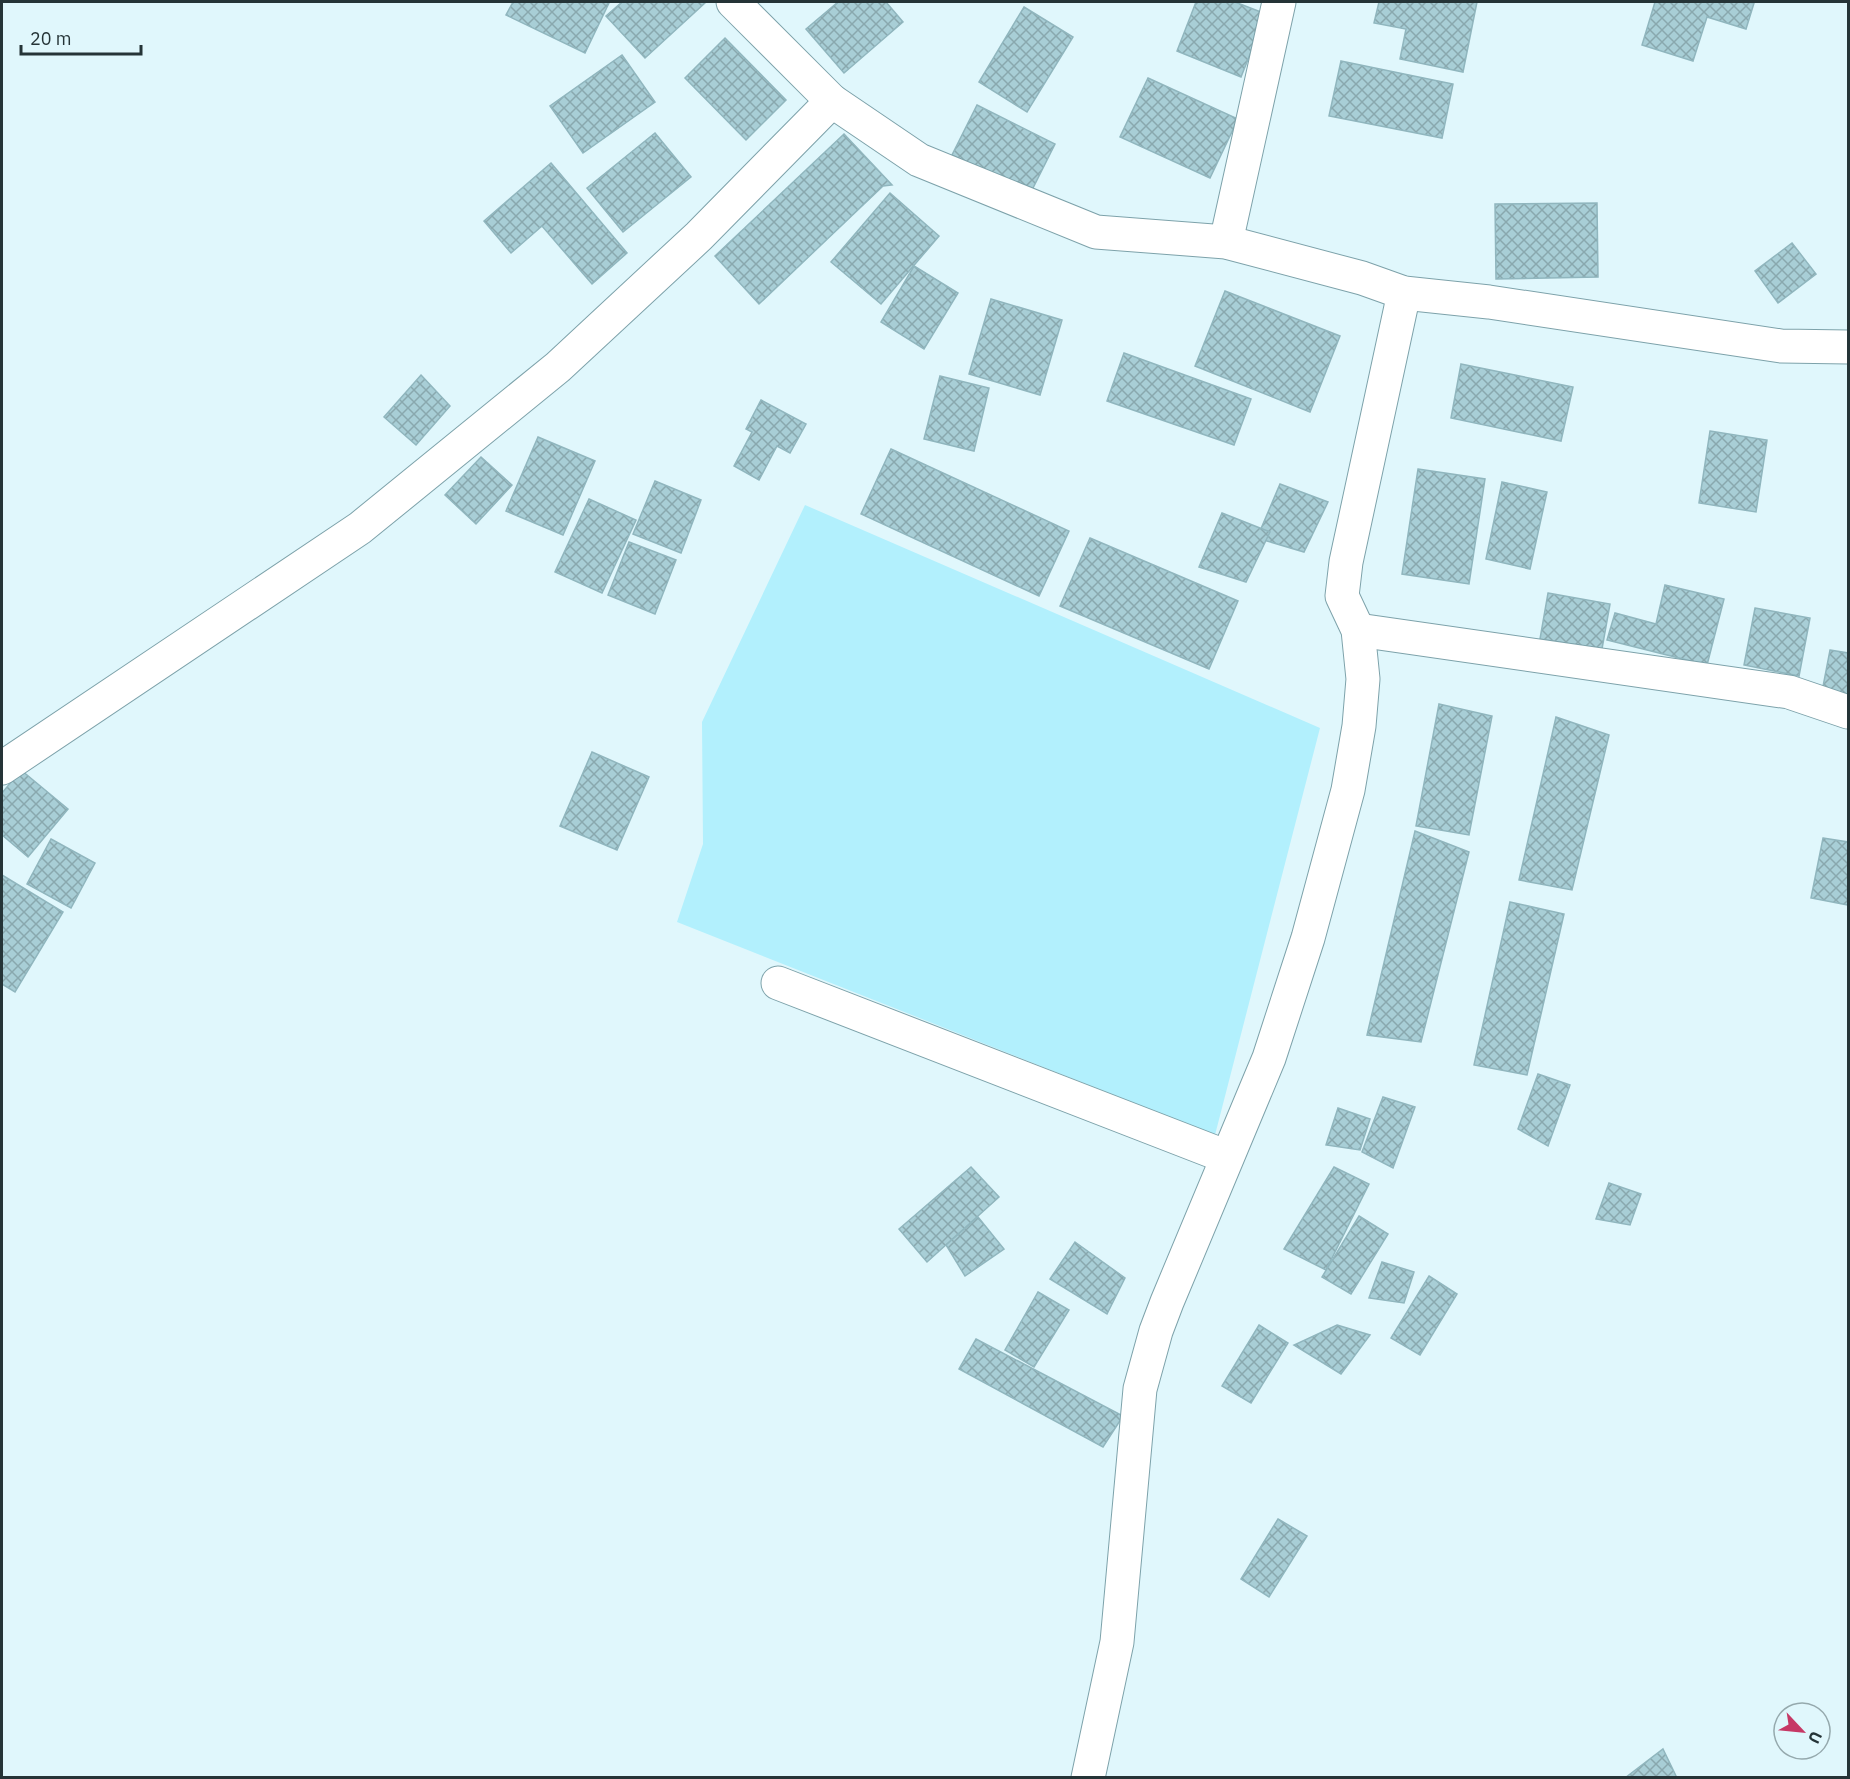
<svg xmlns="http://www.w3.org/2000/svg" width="1850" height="1779" font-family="'IBM Plex Sans',sans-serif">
<defs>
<pattern id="building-cross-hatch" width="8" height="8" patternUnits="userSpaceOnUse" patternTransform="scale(1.5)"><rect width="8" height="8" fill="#a8ced6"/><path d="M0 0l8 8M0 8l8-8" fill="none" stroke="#89a8ae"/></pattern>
</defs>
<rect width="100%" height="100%" fill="#e0f7fc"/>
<polygon fill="#b2f0fd" points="805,505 1320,728 1215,1135 677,922 703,844 702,722"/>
<g fill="url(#building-cross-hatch)" stroke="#90b6be" stroke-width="1.5">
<polygon points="513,2 606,2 609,3 585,53 506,15"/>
<polygon points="622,2 706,2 645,58 606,16"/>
<polygon points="838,2 886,2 903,22 844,73 806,29"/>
<polygon points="1196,2 1235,2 1266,14 1241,77 1177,51"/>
<polygon points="1379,2 1477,2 1463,72 1400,59 1406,29 1374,23"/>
<polygon points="1655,2 1748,2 1754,3 1746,29 1707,17 1693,61 1642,45"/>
<polygon points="1024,7 1073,37 1027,112 979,82"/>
<polygon points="725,38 786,100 746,140 685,78"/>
<polygon points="622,55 655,102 583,153 550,106"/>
<polygon points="1341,61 1453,84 1442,138 1329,116"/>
<polygon points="1148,78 1238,119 1210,178 1120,137"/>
<polygon points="977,105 1055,144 1030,194 952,155"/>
<polygon points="655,133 691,177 623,232 587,188"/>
<polygon points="844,134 892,185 883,186 759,304 715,256"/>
<polygon points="551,163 627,253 592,284 542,226 511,253 484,221"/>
<polygon points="890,193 939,236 881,304 831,262"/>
<polygon points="1597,203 1598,277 1496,279 1495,204"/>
<polygon points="1792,243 1816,274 1778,303 1755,271"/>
<polygon points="914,266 958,293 924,349 881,322"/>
<polygon points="1225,291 1340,336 1310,412 1195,366"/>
<polygon points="991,299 1062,320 1040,395 969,374"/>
<polygon points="1124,353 1251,399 1234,445 1107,401"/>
<polygon points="1461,364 1573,387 1561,441 1451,418"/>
<polygon points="421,375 450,406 416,445 384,417"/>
<polygon points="940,376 989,388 974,451 924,439"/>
<polygon points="761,400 806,424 790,453 777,446 759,480 734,466 752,432 746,429"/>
<polygon points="1710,431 1767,440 1756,512 1699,503"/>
<polygon points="538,437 595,461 563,535 506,511"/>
<polygon points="891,449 1069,531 1039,596 861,514"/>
<polygon points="481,457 512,485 476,524 445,495"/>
<polygon points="1418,469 1485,479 1469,584 1402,574"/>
<polygon points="655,481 701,500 681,553 633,534"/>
<polygon points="1502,482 1547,492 1530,569 1486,559"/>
<polygon points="1280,484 1328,502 1304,552 1257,538"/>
<polygon points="589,499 636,520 602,593 555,572"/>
<polygon points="1222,513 1270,532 1246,582 1199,567"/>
<polygon points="1090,538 1238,601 1209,669 1060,606"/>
<polygon points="629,542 676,560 655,614 608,595"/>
<polygon points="1665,585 1724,599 1707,665 1607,640 1615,613 1656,624"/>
<polygon points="1548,593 1610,604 1602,649 1540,639"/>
<polygon points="1755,608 1810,618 1799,676 1744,665"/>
<polygon points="1830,650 1848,653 1848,702 1821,697"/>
<polygon points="1439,704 1492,716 1469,835 1416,826"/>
<polygon points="1556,717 1609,735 1572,890 1519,880"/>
<polygon points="592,752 649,777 617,850 560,826"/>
<polygon points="21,770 68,809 28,857 2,835 2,793"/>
<polygon points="1415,831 1469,852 1421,1042 1367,1035"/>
<polygon points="1823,838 1848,842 1848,905 1811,898"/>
<polygon points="51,839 95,863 71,908 27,884"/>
<polygon points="2,875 63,912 15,992 2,984"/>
<polygon points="1510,902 1564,914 1527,1075 1474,1065"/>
<polygon points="1538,1074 1570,1085 1548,1146 1518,1129"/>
<polygon points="1383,1097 1415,1107 1393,1168 1362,1152"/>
<polygon points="1338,1108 1370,1119 1360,1150 1326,1145"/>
<polygon points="971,1167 999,1197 927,1262 899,1229"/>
<polygon points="1334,1167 1369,1184 1326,1270 1284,1249"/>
<polygon points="1609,1183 1641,1194 1630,1225 1596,1219"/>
<polygon points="1359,1216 1388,1234 1351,1294 1322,1277"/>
<polygon points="978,1217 1004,1249 965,1276 946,1245"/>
<polygon points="1075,1242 1125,1278 1107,1314 1050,1279"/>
<polygon points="1382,1262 1414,1272 1404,1303 1369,1298"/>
<polygon points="1429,1276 1457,1294 1420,1355 1391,1338"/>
<polygon points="1038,1292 1069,1310 1034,1367 1005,1350"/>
<polygon points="1259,1325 1288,1343 1251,1403 1222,1386"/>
<polygon points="1337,1325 1370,1335 1341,1374 1294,1345"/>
<polygon points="976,1339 1123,1416 1103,1447 959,1369"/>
<polygon points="1278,1519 1307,1536 1269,1597 1241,1579"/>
<polygon points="1663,1749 1677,1778 1625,1778"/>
</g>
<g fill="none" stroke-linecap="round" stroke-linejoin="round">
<g stroke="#7da2aa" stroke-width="35">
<g id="minor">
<polyline points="733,2 832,101 919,160 1096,232 1226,242 1362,278 1404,293 1489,302 1781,346 1848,347"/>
<polyline points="1226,242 1279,2"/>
<polyline points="1358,630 1789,692 1848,712"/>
<polyline points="2,768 360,528 558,367 699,236 832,101"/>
<polyline points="778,983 1227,1157"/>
<polyline points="1088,1778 1117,1642 1140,1389 1156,1331 1167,1302 1269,1058 1308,938 1348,790 1359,726 1363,679 1358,630 1342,596 1346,562 1404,293"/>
</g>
</g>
<use href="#minor" stroke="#fff" stroke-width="33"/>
</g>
<rect width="1850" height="1779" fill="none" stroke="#253437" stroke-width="6"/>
<g transform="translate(1802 1731) rotate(116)"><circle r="28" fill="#e0f7fc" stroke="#95a9ad" stroke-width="1.5"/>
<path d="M0-4.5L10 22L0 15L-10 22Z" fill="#c63865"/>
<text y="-9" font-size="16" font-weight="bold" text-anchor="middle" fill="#253437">U</text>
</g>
<path d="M21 45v9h120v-9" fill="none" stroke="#253437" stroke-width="3"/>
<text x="30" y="45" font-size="18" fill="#253437" stroke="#e0f7fc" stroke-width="4.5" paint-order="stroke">20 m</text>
</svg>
